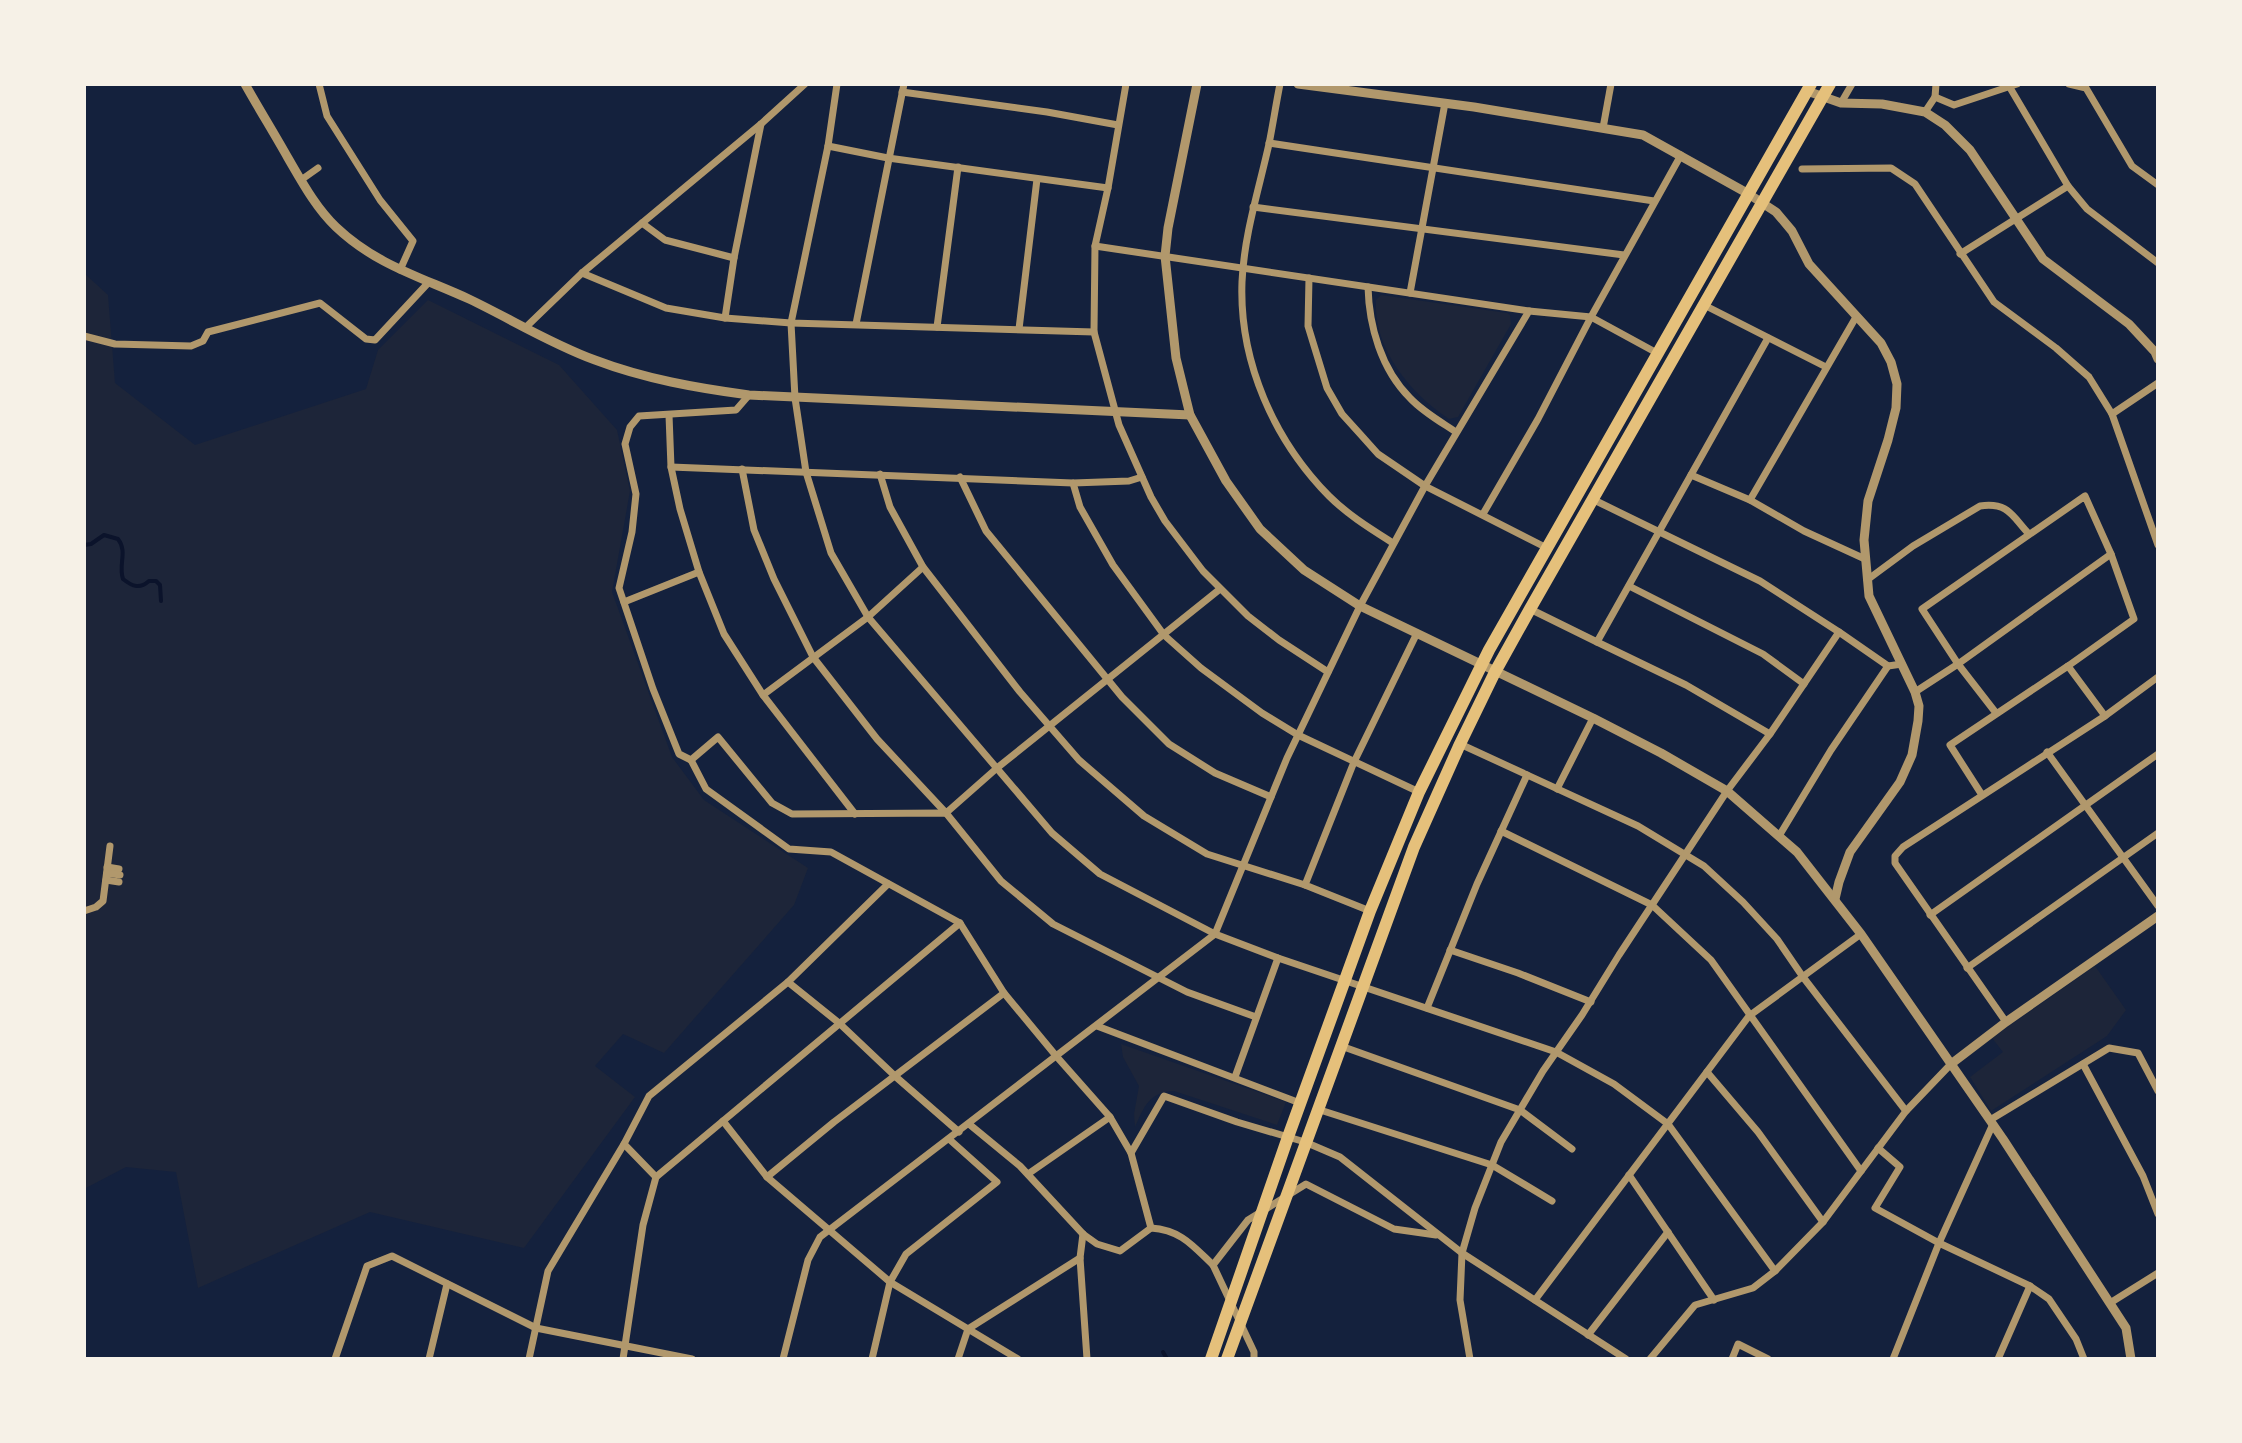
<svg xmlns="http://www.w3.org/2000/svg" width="2242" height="1443" font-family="Merriweather,serif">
<rect width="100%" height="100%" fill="#14213d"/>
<g fill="#1d2539">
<polygon points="84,273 108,295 115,383 195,445 366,389 378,350 428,300 559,365 617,430 630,491 612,592 672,757 704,800 808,868 794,905 664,1053 623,1034 595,1066 635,1097 524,1248 370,1212 198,1288 176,1172 126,1167 84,1189"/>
<path d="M1381 295 1507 313 1510 315 1511 324 1458 417 1449 419C1411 394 1373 349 1376 300Z"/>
<polygon points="2095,966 2126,1010 2107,1036 1991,1111 1970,1077 2003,1052 1992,1038"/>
<path d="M1121 1044 1286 1102 1277 1125 1174 1091C1149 1092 1144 1107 1135 1127L1134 1114 1139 1086 1123 1057Z"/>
</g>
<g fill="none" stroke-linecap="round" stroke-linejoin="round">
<g stroke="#0b132b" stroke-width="4">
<path d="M84 545 91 544 104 535 118 539C128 552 118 564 123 579 133 587 140 589 149 581H156L160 585 161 601"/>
<polyline points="1163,1352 1167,1359"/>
</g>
<g stroke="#b1986c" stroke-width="7">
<polyline points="319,84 327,116 380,200 413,241 400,270"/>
<polyline points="837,84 828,146 791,323 795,398 806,472 831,553 868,617 1052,833 1100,874 1215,934 1278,958 1556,1052 1614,1084 1668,1124 1775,1271 1823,1222 1906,1111 1951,1064"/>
<polyline points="1126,84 1108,188 1095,246 1094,332 1119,425 1151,497 1165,521 1203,571 1248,616 1279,640 1328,672"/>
<path d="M1280 84C1276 104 1273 124 1269 144 1259 189 1244 235 1242 282 1239 362 1274 440 1329 496 1348 515 1371 529 1393 543"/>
<polyline points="2069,84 2086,88 2132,166 2158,185"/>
<polyline points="2009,86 2068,186 2087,209 2158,263"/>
<polyline points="902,92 1047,112 1118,125"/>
<polyline points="1935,97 1936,84"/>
<polyline points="1841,103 1852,84"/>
<polyline points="1925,112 1935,97 1954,105 2017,84"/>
<polyline points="1603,128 1611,84"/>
<polyline points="1269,143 1654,201"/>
<polyline points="828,146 888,158 1108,188"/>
<polyline points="1802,169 1891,168 1915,184 1994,302 2056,348 2089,377 2112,414 2158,545"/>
<polyline points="301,180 318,168"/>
<polyline points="1253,207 1624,255"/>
<polyline points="642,223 665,240 734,258"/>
<polyline points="1095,246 1529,311"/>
<polyline points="1960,254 2068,186"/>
<polyline points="582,273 666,308 725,318 791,323 1094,332"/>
<polyline points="1309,278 1308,326 1327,388 1342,414 1361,435 1378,454 1425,486 1547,548"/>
<path d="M1368 287C1369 326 1381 369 1410 398 1423 412 1441 422 1456 432"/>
<polyline points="1410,293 1445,103"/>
<polyline points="1704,305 1826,367"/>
<polyline points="725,318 734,258 761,124"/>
<polyline points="856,324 904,84"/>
<polyline points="937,327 958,167"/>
<polyline points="525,328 582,273 761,124 805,84"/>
<polyline points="1019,329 1037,179"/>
<polyline points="84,336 115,344 191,346 203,341 208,332 320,303 366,339 375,340 429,282"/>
<polyline points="749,395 736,410 639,416 630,427 625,444 636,494 632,532 619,588 653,689 679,754 691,760 718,737 772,803 792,814 946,813 1001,881 1053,924 1187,992 1256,1017"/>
<polyline points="2112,414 2158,383"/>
<polyline points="669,415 671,467 680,509 699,572 724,634 763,695 855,814"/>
<polyline points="671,467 1073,483 1129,481 1142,477"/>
<polyline points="742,469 754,530 774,579 813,657 877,739 946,813 997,768 1220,589"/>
<polyline points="880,474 890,507 923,567 1020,692 1079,760 1144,816 1207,854 1305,885"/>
<polyline points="1691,475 1750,500 1804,531 1865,559"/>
<polyline points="960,477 986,531 1122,697 1169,744 1215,773 1271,797"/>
<polyline points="1073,483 1080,507 1113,565 1164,635 1201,668 1262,713 1298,735 1419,792"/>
<polyline points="1594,500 1760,581 1839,632"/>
<polyline points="1750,500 1856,317"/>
<polyline points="1483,514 1538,419 1591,317 1657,353"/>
<path d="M1867 580 1913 546 1980 506C2009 502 2012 516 2029 534"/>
<polyline points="1629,586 1763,654 1804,684"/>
<polyline points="624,602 699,572"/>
<polyline points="1530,609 1597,642 1768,338"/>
<polyline points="1597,642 1686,685 1770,734"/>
<polyline points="2068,666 2105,716"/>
<polyline points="1915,692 1958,664 2111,554"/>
<polyline points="763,695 868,617 923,567"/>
<polyline points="1460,744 1638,826 1704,866 1743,902 1777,939 1803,977 1906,1111"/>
<polyline points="2047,752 2158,906"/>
<polyline points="691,760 706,789 789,849 831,852 960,923 1004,993 1057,1057 1110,1117 1028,1174"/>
<polyline points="1557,789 1593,718"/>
<polyline points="1982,795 1950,745 2068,666 2134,619 2111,554 2085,496 1922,609 1958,664 1996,713"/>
<polyline points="1501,831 1652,905 1711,960 1861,1171"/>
<polyline points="1779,836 1831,750 1888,666"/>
<polyline points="107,867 119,869"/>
<polyline points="107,873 120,875"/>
<polyline points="106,880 119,882"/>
<polyline points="84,911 96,907 103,901 110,846"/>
<polyline points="1370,911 1305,885 1354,762 1417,633"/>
<polyline points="1930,915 2158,754"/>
<polyline points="1450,950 1518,973 1591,1002"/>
<polyline points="1967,968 2158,833"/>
<polyline points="788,982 839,1023 896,1077 959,1132"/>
<polyline points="1427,1008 1477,884 1527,775"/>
<polyline points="2006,1022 1895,863 1895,856 1903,847 2105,716 2158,677"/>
<polyline points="1097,1026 1300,1103"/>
<polyline points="1341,1046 1520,1110 1572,1149"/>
<polyline points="2083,1064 2143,1176 2158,1214"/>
<polyline points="1707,1072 1758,1132 1823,1222"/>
<polyline points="1235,1077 1278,958"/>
<polyline points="1317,1109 1492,1165 1552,1201"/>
<polyline points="1110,1117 1131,1153"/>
<polyline points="1990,1120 2109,1048 2138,1053 2158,1091"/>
<polyline points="723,1121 767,1177 890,1282 1018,1359"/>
<polyline points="969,1124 1020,1166 1083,1234 1097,1244 1120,1251 1151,1228 1131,1153 1164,1096 1237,1122 1305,1142 1340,1157 1462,1253 1626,1359"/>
<polyline points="1878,1148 1900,1167 1875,1208 1939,1243 2030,1286 2049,1299 2076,1339 2084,1359"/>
<polyline points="1629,1175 1714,1300"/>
<polyline points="656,1177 624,1144 649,1096 788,982 888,884"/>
<polyline points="767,1177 834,1122 1004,993"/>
<path d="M1151 1228C1181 1230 1193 1246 1213 1265"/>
<polyline points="1083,1234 1080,1258 1087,1359"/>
<polyline points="1535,1300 1749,1016 1861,934"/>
<polyline points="2110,1303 2158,1273"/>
<polyline points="1588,1335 1668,1232"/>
<polyline points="335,1359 367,1266 392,1256 536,1328 692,1359"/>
<polyline points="429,1359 447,1284"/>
<polyline points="529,1359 548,1271 624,1144"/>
<polyline points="623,1359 643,1225 656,1177 960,923"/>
<polyline points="783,1359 808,1260 820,1237 1215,934 1287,758 1360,606 1425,486 1529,311 1591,317 1681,155"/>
<polyline points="872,1359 890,1282 906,1254 997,1182 949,1139"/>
<polyline points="958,1359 968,1329 1080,1258"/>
<polyline points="1254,1359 1254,1352 1213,1265 1248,1220 1306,1184 1394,1229 1436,1235"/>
<polyline points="1470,1359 1460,1300 1462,1253 1475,1208 1501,1142 1543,1071 1582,1015 1619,955 1727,791 1770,734 1839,632 1888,666 1902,664"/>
<polyline points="1650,1359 1695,1305 1753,1288 1775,1271"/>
<polyline points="1732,1359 1738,1344 1768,1359"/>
<polyline points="1893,1359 1939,1243 1993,1124"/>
<polyline points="1998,1359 2030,1286"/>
</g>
<g stroke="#b1986c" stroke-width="9">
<path d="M245 84C259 109 274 133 288 158 302 182 316 208 336 227 376 265 421 277 469 299 511 319 551 344 595 360 645 379 697 388 749 395L1190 415"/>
<polyline points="1197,84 1168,228 1165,256 1176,358 1190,415 1226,481 1260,529 1304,570 1360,606 1593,718 1661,753 1727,791 1797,852 1861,934 2003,1139 2126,1328 2131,1359"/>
<polyline points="1298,84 1474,107 1643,135 1747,193 1776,212 1792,231 1809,264 1881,343 1891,362 1897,384 1896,408 1888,440 1868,501 1864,540 1869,596 1915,692 1919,706 1918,721 1912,755 1900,782 1850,852 1839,882 1835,899"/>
<polyline points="1807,91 1841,103 1882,104 1925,112 1945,125 1970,150 2043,259 2129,324 2155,352 2158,359"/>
<polyline points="1951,1064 2006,1022 2158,916"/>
</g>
<g stroke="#e5c07b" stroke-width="12">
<polyline points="1211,1359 1288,1137 1370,911 1419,792 1489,650 1811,84"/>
<polyline points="1227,1359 1414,847 1460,744 1495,672 1530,609 1830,84"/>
</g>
</g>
<rect width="2242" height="1443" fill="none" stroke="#f6f1e7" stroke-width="172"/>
</svg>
